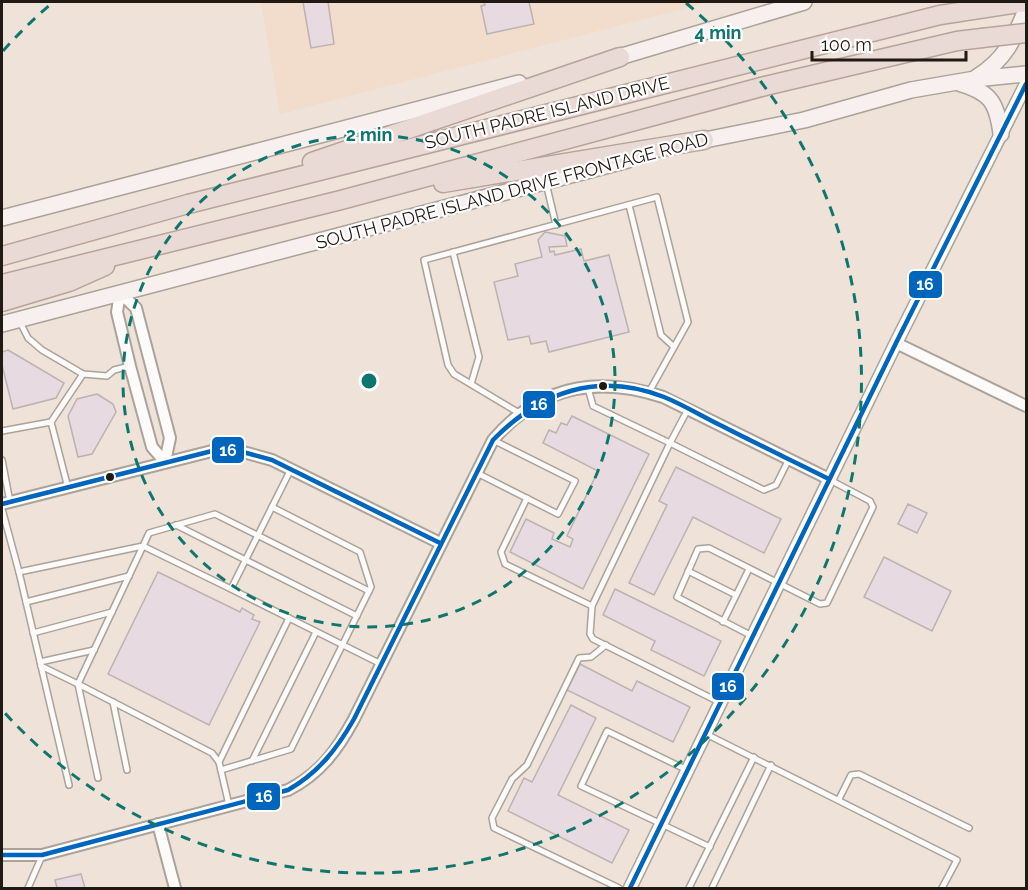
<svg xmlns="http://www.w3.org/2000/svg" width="1028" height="890" font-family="Raleway,sans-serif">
<rect width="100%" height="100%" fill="#efe2d8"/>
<polygon fill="#f2dccb" points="261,2 709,2 280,114"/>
<g fill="#e7dae0" stroke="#bbb3b2" stroke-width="1.5">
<polygon points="303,2 328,2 334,44 311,48"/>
<polygon points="484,2 529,2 534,24 487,34 481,6 485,5"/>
<polygon points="545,232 565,236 567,246 549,247 550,252 554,251 555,255 581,249 584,261 609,255 629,332 549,352 546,341 531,344 529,336 508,340 494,282 518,276 515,264 542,257 538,240"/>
<polygon points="8,350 64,383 56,398 13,409 2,365 2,352"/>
<polygon points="97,394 113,404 116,412 92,454 78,457 68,416 77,399"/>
<polygon points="572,416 649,454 583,589 510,552 526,519 554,533 552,539 570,547 573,539 567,536 598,471 543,443 549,430 556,433 561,423 567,425"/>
<polygon points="676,467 781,519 764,553 693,517 654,595 629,583 667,505 659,501"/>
<polygon points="908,504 927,513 917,533 898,524"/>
<polygon points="884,557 951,591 932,631 864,597"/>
<polygon points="158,572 240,612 242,608 254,615 252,619 260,622 209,725 108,674"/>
<polygon points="615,589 721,641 704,676 651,650 655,641 603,615"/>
<polygon points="580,664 632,691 637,681 690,707 673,742 567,690"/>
<polygon points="571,705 596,718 558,795 629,830 612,863 508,811 524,778 532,782"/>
<polygon points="81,874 85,888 57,888 55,880"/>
</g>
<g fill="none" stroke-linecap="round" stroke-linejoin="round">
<g stroke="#aba29a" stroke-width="8">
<g id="service">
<polyline points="546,183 556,225"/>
<polyline points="629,205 661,335 674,347"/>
<polyline points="453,252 479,357 471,384"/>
<polyline points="19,320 28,338 42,350 83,374 107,376 114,370 130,366"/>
<polyline points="688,409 670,443 764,490 776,485 789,459"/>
<polyline points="519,413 454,374 448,365 424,260 657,197 688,322 649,392"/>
<polyline points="2,431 51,422"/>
<polyline points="2,460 10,502"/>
<polyline points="475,472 558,514 575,481 493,440"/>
<polyline points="68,488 51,422 83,374"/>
<polyline points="527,498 501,552 505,564 592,606 670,443 593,406 588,388"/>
<polyline points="2,509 19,572 143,546 149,533 215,514 369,591"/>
<polyline points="176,525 357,616"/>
<polyline points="688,571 736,595"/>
<polyline points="19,572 69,785"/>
<polyline points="231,589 381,664"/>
<polyline points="26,602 129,576"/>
<polyline points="592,606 590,634 593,639 719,702"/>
<polyline points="723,622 749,569"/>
<polyline points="33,633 112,612"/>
<polyline points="752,636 677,597 698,549 709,548 820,604 827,603 873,507 870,501 830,480"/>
<polyline points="606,645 591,657 579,658 527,765 512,779 492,818 494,828 619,888"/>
<polyline points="40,662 94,650"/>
<polyline points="41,666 78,684 98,778"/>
<polyline points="113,702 127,770"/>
<polyline points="706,734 957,860 942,888"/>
<polyline points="252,761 316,632"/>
<polyline points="219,762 289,618"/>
<polyline points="221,770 291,749 371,587 360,552 272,507"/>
<polyline points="687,770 607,731 581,786 710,847"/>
<polyline points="839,799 851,775 859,774 969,828"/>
<polyline points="229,805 219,762 212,753 78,684 143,546 231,589 291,469"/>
<polyline points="28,888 42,856"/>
<polyline points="689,888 754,757"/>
<polyline points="712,888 771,765"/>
</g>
</g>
<g stroke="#aba29a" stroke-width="14">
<g id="minor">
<polygon points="120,293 136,308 170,438 165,462 152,447 130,366 117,312"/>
<polyline points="896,343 1026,406"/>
<polyline points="2,504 216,450 236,450 272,460 440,543"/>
<polyline points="158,824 175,888"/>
<path d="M2 855H42L288 790C320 774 338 749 354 719L493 440C539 386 597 375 663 397L829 479"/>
</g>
</g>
<g stroke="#aba29a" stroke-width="15">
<polyline id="tertiary" points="630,888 896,343 1026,84"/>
</g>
<g stroke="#aba29a" stroke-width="18">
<g id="secondary">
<polyline points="609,60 804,2"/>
<path d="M977 77C1005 60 1014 39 1026 10"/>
<path d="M959 83C990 92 997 102 1001 134"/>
<polyline points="695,142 804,120 911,90 975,79 1026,74"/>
<polyline points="2,218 519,83"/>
<polyline points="2,324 628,160"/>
</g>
</g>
<g stroke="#b7a39c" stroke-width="21">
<g id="motorway">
<polyline points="312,162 620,57"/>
<polyline points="443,183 704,140"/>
<polyline points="2,256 188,204 940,15 1026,2"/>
<polyline points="2,284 341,200 765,86 957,41 982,38"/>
<polyline points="2,302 69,282 105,266"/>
</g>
</g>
<use href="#service" stroke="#fdfbf9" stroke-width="5"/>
<use href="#minor" stroke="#fdfbf9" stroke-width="10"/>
<use href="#tertiary" stroke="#fdfbf9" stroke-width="12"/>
<use href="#secondary" stroke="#f7f0ee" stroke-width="15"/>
<use href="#motorway" stroke="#e9dad5" stroke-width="18"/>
<g stroke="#b7a39c" stroke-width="21" stroke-linecap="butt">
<polyline id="motorway-bridge" points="982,38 1026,33"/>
</g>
<use href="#motorway-bridge" stroke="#e9dad5" stroke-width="18"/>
<g stroke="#fff" stroke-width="9">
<g id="bus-1">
<polyline points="2,504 216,450 236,450 272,460 440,543"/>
<path d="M2 855H42L288 790C318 773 337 749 354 719L493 440C540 392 598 371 664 397 684 405 703 417 722 426 757 444 793 461 829 479"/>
<polyline points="630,888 896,343 1026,84"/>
</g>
</g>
<use href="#bus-1" stroke="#0065bd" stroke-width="4.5"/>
</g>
<g fill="none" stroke="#0f766e" stroke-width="3" stroke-dasharray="10 8">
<circle cx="369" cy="381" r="246"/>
<path d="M3 51A493 493 0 0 1 52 3M686 3A493 493 0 1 1 3 711"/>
</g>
<g fill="#211913" stroke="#fff" stroke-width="2">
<circle cx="603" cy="386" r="5"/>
<circle cx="110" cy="477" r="5"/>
</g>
<g text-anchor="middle" stroke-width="4.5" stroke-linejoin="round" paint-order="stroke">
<g font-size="18" fill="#211913" stroke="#fff">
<text transform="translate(547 113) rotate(-14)" y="6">SOUTH PADRE ISLAND DRIVE</text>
<text transform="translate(512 191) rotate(-15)" y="6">SOUTH PADRE ISLAND DRIVE FRONTAGE ROAD</text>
</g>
</g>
<circle cx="369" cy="381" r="9" fill="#0f766e" stroke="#fff" stroke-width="3"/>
<g font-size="18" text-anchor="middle" font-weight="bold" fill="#0f766e" stroke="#fff" stroke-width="4.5" stroke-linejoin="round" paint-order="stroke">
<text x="718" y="39">4 min</text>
<text x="369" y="141">2 min</text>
</g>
<g stroke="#fff" stroke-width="2">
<rect x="908" y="270" width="35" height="29" rx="6" fill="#0065bd"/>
<rect x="522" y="390" width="34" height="29" rx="6" fill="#0065bd"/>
<rect x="211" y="436" width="34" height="28" rx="6" fill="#0065bd"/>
<rect x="711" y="672" width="34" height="29" rx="6" fill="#0065bd"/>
<rect x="246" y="782" width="35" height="29" rx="6" fill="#0065bd"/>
</g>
<g font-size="16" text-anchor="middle" font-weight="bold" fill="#fff">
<text x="925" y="290">16</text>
<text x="539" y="410">16</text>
<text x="228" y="456">16</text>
<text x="728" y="692">16</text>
<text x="264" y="802">16</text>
</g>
<rect width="1028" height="890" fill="none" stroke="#211913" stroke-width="6"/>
<path d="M812 51v9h154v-9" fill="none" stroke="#211913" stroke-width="3"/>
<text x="821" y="51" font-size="18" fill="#211913" stroke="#ffffff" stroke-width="4.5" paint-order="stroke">100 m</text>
</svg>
